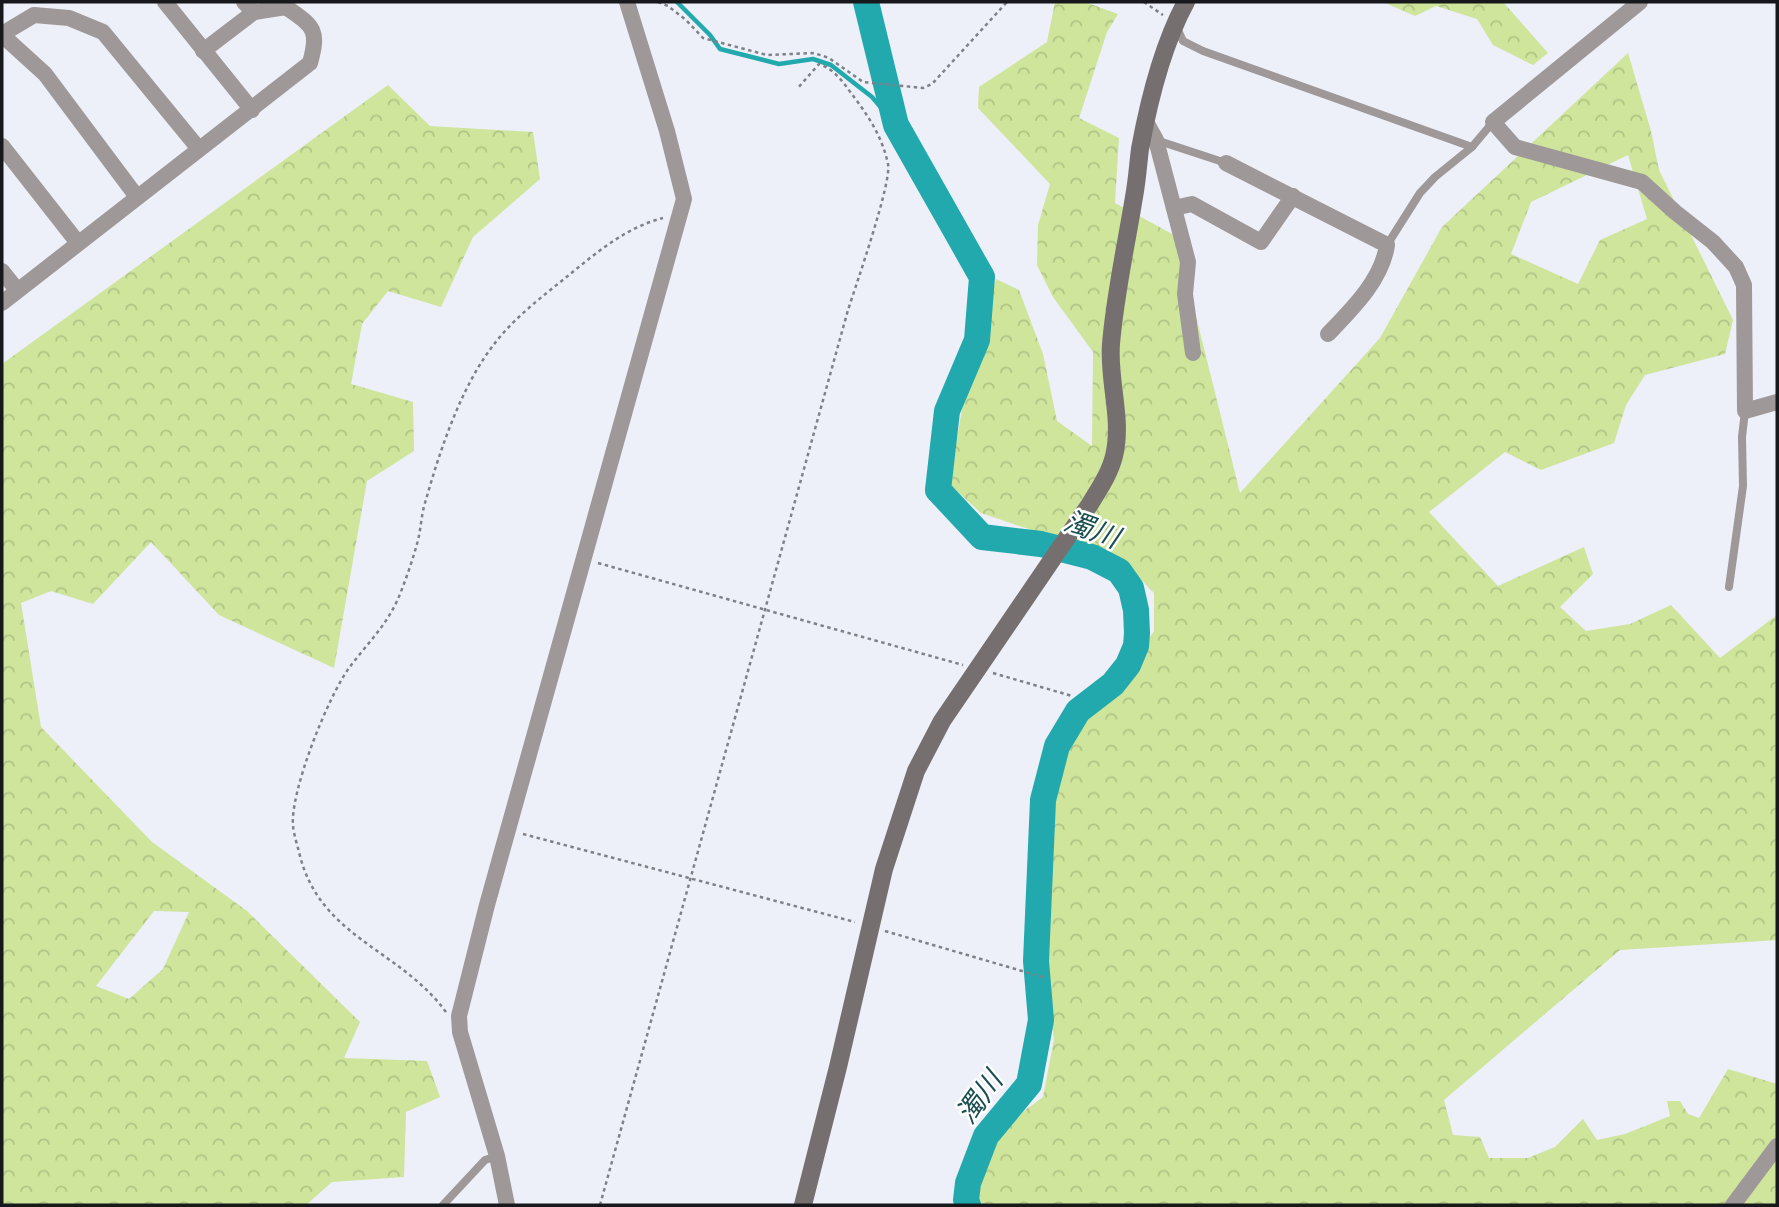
<svg xmlns="http://www.w3.org/2000/svg" width="1779" height="1207" font-family="'Exo 2','Noto Sans JP',sans-serif">
<defs>
<pattern id="forest-crowns" width="20" height="18" patternUnits="userSpaceOnUse" patternTransform="scale(1.75)"><rect width="20" height="18" fill="#cee59b"/><path d="M2 6a3 3 0 1 1 6 0M12 15a3 3 0 1 1 6 0" fill="none" stroke="#b0c485"/></pattern>
</defs>
<rect width="100%" height="100%" fill="#edeff9"/>
<g fill="url(#forest-crowns)" fill-rule="evenodd">
<path d="M1055 2H1085L1118 14 1107 32 1079 118 1119 138 1115 203 1176 236 1240 493 1380 338 1442 227 1628 53 1651 131 1659 170 1733 320 1725 354 1645 375 1626 405 1614 443 1541 470 1505 452 1429 512 1498 586 1584 547 1593 574 1560 607 1586 631 1630 624 1671 605 1720 658 1777 615V940L1620 950 1444 1100 1453 1135 1480 1137 1489 1158H1528L1555 1147 1583 1119 1597 1140 1625 1134 1670 1116 1667 1101H1680L1688 1114 1699 1118 1728 1069 1777 1084V1205H976C968 1190 980 1152 991 1138 1001 1126 1029 1108 1043 1097L1054 1039 1043 962 1047 801 1060 747 1081 714 1115 690 1154 631V593L1123 561 981 513 949 484 963 404 996 279 1019 290 1043 354 1057 421 1092 446 1093 352 1053 297 1037 265 1038 225 1050 184 978 108 979 87 1047 42ZM1628 155 1647 219 1600 240 1578 284 1511 254 1531 202Z"/>
<polygon points="1383,2 1503,2 1548,53 1533,65 1493,45 1477,19 1436,6 1415,16"/>
<path d="M388 85 430 126 533 132 540 179 473 237 441 307 388 291 362 324 351 384 413 402 414 451 367 481 334 668 219 615 151 542 93 604 51 591 21 603 41 727 152 842 247 911 360 1022 344 1058 427 1061 440 1097 406 1112 404 1177 332 1182 306 1205H2V364ZM154 911 189 912 163 969 129 999 96 986Z"/>
</g>
<g fill="none" stroke-linecap="round" stroke-linejoin="round">
<polyline stroke="#22a9ae" stroke-width="4.5" points="677,2 710,35 720,49 779,64 813,59 831,65 872,97 896,125"/>
<polyline stroke="#22a9ae" stroke-width="26" points="866,2 896,125 982,277 977,340 947,411 938,490 982,537 1041,544 1092,557 1119,571 1131,588 1136,610 1137,633 1136,646 1128,665 1113,684 1078,711 1057,746 1043,800 1036,961 1041,1020 1029,1084 986,1136 968,1183 966,1200 968,1205"/>
<g stroke="#808187" stroke-width="2.5" stroke-dasharray="3.5 3.5" stroke-linecap="butt">
<polyline points="658,2 668,6 686,20 703,38 767,55 814,53 829,58 863,82 923,88 932,84 1007,2"/>
<polyline points="1144,2 1163,15"/>
<polyline points="598,563 963,665"/>
<polyline points="993,673 1072,696"/>
<polyline points="523,834 855,922"/>
<polyline points="885,931 1046,978"/>
<path d="M446 1012C399 948 319 938 299 852 297 844 294 835 293 826 290 791 328 697 349 668 366 645 386 626 398 599 405 582 412 562 417 544 421 530 421 516 425 503 440 450 461 386 495 343 515 317 543 296 569 275 597 252 627 227 663 218"/>
<path d="M600 1205 848 310C856 285 892 182 888 164 883 140 871 120 857 101 846 87 837 70 819 64L797 89"/>
</g>
<g stroke="#9e9898" stroke-width="8">
<polyline points="1176,26 1183,41 1203,51 1472,147 1493,122"/>
<polyline points="1156,140 1226,163"/>
<polyline points="1387,245 1420,193 1435,177 1472,147"/>
<polyline points="1729,587 1743,486 1742,437 1745,411"/>
<polyline points="443,1205 485,1160 497,1156"/>
</g>
<g stroke="#9e9898" stroke-width="16">
<polyline points="165,2 252,110"/>
<polyline points="1640,2 1493,122 1515,147 1642,182 1675,212 1713,242 1736,267 1744,285 1745,411 1777,402"/>
<polyline points="2,34 34,15 69,18 103,32 199,149"/>
<polyline points="2,35 45,74 137,197"/>
<polyline points="203,51 254,12"/>
<polyline points="1146,122 1156,140 1188,262 1185,294 1193,353"/>
<polyline points="2,146 78,243"/>
<path d="M1226 163 1387 245C1382 280 1352 309 1328 334"/>
<polyline points="1174,208 1192,204 1261,242 1293,196"/>
<polyline points="2,271 17,290"/>
<path d="M2 303 310 63C320 28 312 26 286 7L254 12 244 2"/>
<polyline points="507,1205 497,1156 460,1032 459,1016 487,905 684,199 667,131 627,2"/>
<polyline points="1733,1205 1777,1146"/>
</g>
<path stroke="#766f6f" stroke-width="18" d="M803 1205 838 1067 884 869 916 771 942 721 1090 504C1099 489 1110 473 1114 456 1123 419 1108 381 1111 344 1115 295 1126 246 1134 197 1137 181 1138 165 1140 149 1149 100 1162 46 1186 2"/>
</g>
<g text-anchor="middle" stroke-width="5" stroke-linejoin="round" paint-order="stroke">
<g font-size="28" font-style="italic" fill="#1a4f51" stroke="#fff">
<text transform="translate(1092 529) rotate(20)" y="10">濁川</text>
<text transform="translate(979 1097) rotate(-54)" y="10">濁川</text>
</g>
</g>
<rect width="1779" height="1207" fill="none" stroke="#17181b" stroke-width="7"/>
</svg>
